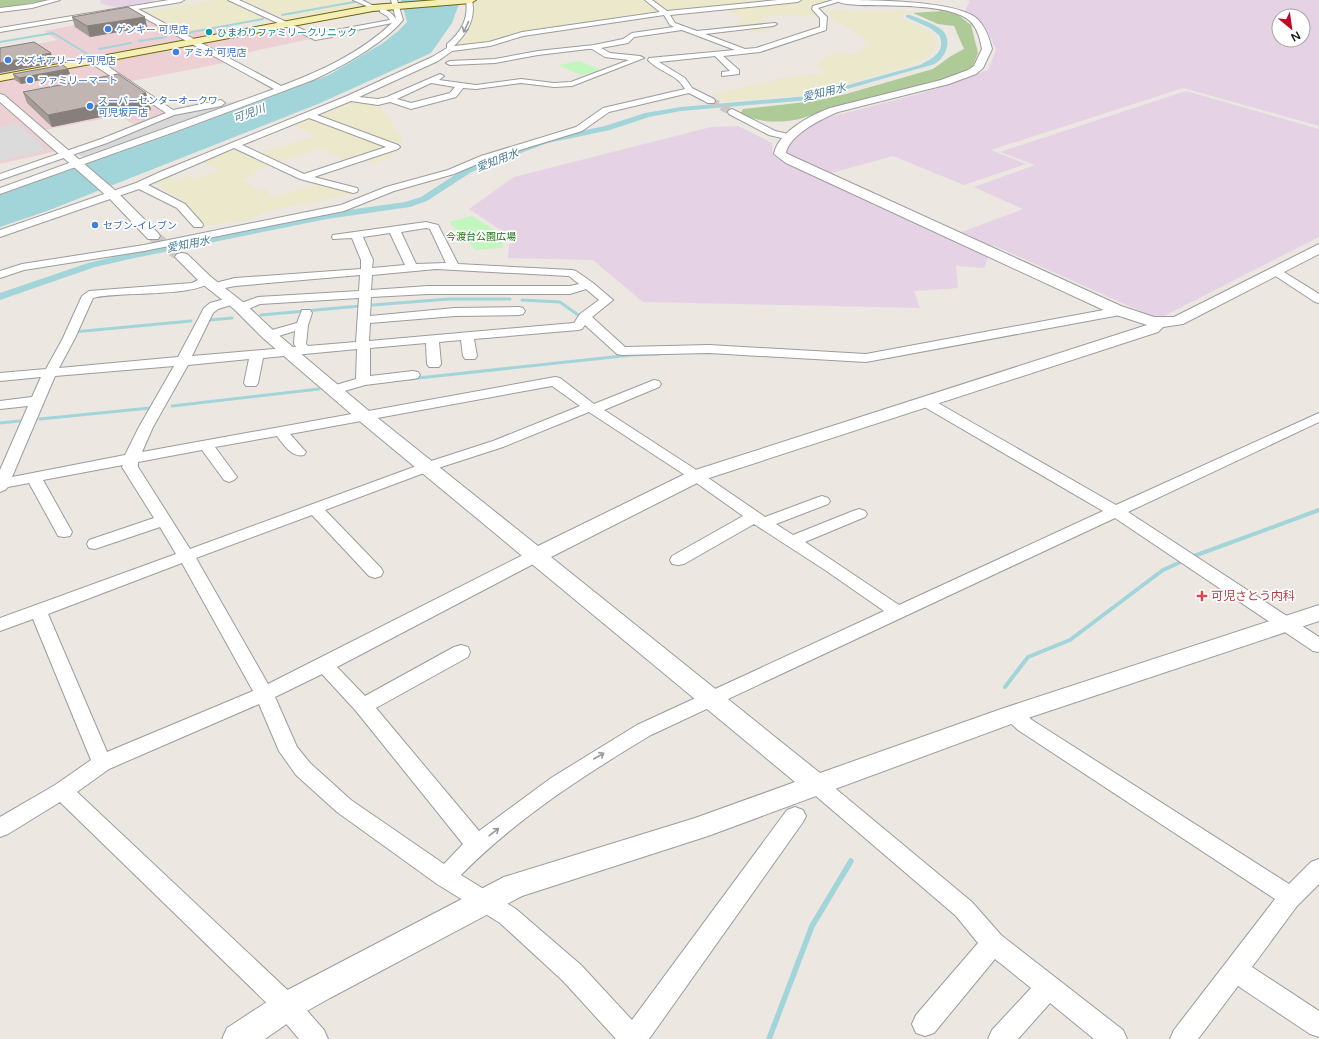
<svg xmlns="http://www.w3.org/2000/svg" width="1319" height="1039" font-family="'Varela Round','Noto Sans JP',sans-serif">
<rect width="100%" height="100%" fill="#ece7e1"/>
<polygon fill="#d9d8d8" points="246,99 85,158 76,153 176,114"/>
<polygon fill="#edd0d3" points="137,13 176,33 227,24 244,33 287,24 315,38 222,58 229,62 122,83 167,114 135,126 120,115 40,131 61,150 0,164 0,58 31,45 57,40 44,31"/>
<g fill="#e5d3e5" fill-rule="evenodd">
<polygon points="101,0 154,0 151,1 156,3 122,9 100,3"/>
<path d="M965 0H1319V126L1183 88 991 150 1026 164 964 185 893 156 828 174 788 156 786 147 815 121 922 93 988 70 996 50 991 38 983 32 964 12 970 1ZM1279 16H1303V40H1279Z"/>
<polygon points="1186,91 1319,129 1319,237 1158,319 993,245 984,268 956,266 958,288 914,291 920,308 643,302 593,260 508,258 510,238 499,229 469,209 514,177 711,127 738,126 772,143 773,156 951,236 1023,209 974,187 1035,165 1000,152"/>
</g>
<g fill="#ebe8cc">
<polygon points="216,0 232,0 270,17 176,33 137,13"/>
<polygon points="242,0 351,0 369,7 289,20"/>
<polygon points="469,0 826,0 826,2 813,5 811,8 820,17 786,15 760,17 774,29 752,33 736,22 745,19 719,6 582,23 490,44 454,47 467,35 474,18"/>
<polygon points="838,10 849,11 911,11 912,14 898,16 932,33 936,46 927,58 907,66 851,83 797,96 727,101 712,95 788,77 818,74 826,71 816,66 825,58 836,53 857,54 869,43 851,29 832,19 834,18 823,11"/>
<polygon points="351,100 380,105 403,141 393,144 393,156 375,163 356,156 347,160 321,149 280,162 260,153 315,136 294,125"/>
<polygon points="233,150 271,166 253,171 256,174 242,179 257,190 265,188 272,197 318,184 353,193 311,203 266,211 249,220 204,226 184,203 157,184 166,177 177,180 190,176 197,178 220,170 201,162"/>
</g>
<g fill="#aeca97">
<polygon points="0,0 49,0 0,8"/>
<path d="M942 11 957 14 971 25 978 53 972 68C927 87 879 97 831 109 817 112 803 120 787 121 772 123 753 120 740 114L743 109 815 101 846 94 933 69 951 56 964 49 954 26 938 24 913 13Z"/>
</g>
<g fill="#c2f6be">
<polygon points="580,61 602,71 581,75 558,65"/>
<polygon points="472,216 503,235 502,248 476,250 449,222"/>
</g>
<polygon fill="#dbdbdb" points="17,123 47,150 0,161 0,127"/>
<polygon fill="#a2d5d9" points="401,0 457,0 459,4 452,23 431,53 318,104 47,211 0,227 0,195 175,133 329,75 383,43 398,31 407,22"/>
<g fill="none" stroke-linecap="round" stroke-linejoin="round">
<g stroke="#a2d5d9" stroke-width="2">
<polyline points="282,15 365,0"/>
<polyline points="182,34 263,19"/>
<polyline points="139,41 166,37"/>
<polyline points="0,42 53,33 94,58"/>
<polyline points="99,49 131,43"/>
</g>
<g stroke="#a2d5d9" stroke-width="3">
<polyline points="522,300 560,302 581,317"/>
<polyline points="373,305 449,299 510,299"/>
<polyline points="261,315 360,306"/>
<polyline points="210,320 232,318"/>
<polyline points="74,332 191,321"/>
<polyline points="409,379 632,355 659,354"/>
<polyline points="172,406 319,389"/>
<polyline points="40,419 150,408"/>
<polyline points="0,423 19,421"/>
</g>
<polyline stroke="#a2d5d9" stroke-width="4" points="1005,687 1028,657 1070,640 1163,570 1194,556 1319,510"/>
<polyline stroke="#a2d5d9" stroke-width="5.5" points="769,1039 812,926 851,861"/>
<path fill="#a2d5d9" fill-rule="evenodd" d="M906 15H910C920 19 933 23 942 30 952 39 947 56 936 63 933 65 928 66 924 67L809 100 681 111 649 117 610 130 548 143 483 167 470 173 427 201 410 207 327 219 130 259 95 267 0 300V293L88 263 130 253 327 213 405 202 421 197 464 169 477 163 543 139 605 126 645 113 681 107 809 96 920 65C932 59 947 51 939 35L930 28 906 17Z"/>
<polyline stroke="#cdc8c3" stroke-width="8" stroke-dasharray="8 4" stroke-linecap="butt" points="711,101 732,112"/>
<polyline stroke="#cdc8c3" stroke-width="12" stroke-dasharray="12 6" stroke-linecap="butt" points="153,236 182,257"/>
<g stroke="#9c9c9c" stroke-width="2">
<g id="minor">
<polygon points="49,0 60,0 32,8 0,12 0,8 32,4"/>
<path d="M169 0H184L181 2 138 9 281 86C321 71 360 53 392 23L332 35V37L315 40 285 25V23H289L316 36 320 33 390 20 387 16 380 12V10C387 8 392 14 396 19L391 0H397L403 20C383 44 341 67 313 80L177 131 0 194V188L274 89 130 10 0 32V28Z"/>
<polygon points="353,0 362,0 376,7 371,8"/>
<path d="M466 0H472C476 19 467 33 454 46L489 42 522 32 660 12 645 0H652L667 11 778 0H801L798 2 670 15 675 23 697 31 775 23 777 24 773 26 705 34 745 49 756 48 820 27V18L812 9 813 6 833 0H844L818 8 827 17 826 30 760 52 723 56 739 70V74L722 76V72L730 71 715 56 659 62 685 78 692 88 714 99 715 101 714 103H708L689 93 609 112 582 131 487 160 454 174 394 191 344 211 144 251 24 270 0 278V271L22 264 144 245 341 205 386 187 448 170 481 156 576 127 603 108 685 89C677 74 659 72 648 60L649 58 735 50 682 30 634 37 628 43 601 48 610 53 640 56 644 58 572 86 554 87 521 83 476 89 463 88 456 97 411 109 390 102 378 105 351 101 317 115 398 145 400 147 398 149 314 177 357 188 358 190 357 192 353 193 300 179 234 148 148 185 185 204 202 223 203 225 202 227H194L177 208 139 189 0 237V230L136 183 160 172 347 96 432 57 447 48V44C461 32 469 19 466 0ZM664 15 670 25 674 27 632 33 623 39 594 45 538 51 495 59 450 61 446 63 450 65 495 63 538 55 588 49H592L605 57 629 60 571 82 554 83 521 79 476 85 439 80 444 76 440 74 387 97 378 99 359 97 438 61 452 51 490 46 523 36ZM431 83 455 87 450 93 411 103 397 99ZM309 118 386 147 304 174 242 145Z"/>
<polygon points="91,59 97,59 173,110 221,100 225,103 221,106 174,115 107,143 0,180 0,174 101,139 166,113 91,63"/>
<polygon points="732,109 775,131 793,135 795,137 790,140 769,135 729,114 728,112 729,110"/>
<path d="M426 222 438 225 458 264 572 270 576 271 593 283 613 300 592 317 625 347 709 345 866 354 1120 307 1124 308 1126 311 1124 314 1120 315 866 362 709 353 622 355 617 354 585 325 582 329 578 330 474 339 477 356 475 359H465L463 356 461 340 439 342 441 364 439 367H429L427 364 426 343 370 348V376L413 371 418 372 420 375 418 378 413 379 365 385 334 394 329 393 327 390 329 387 356 379 357 349 263 358 258 383 256 386H246L244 383 249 359 188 365 153 427 142 452 555 377 560 378 594 404 654 380 659 381 661 384 659 387 604 410 701 473 765 517 816 498 822 496 828 498 830 501 828 504 776 524 793 535 853 511 859 509 865 511 867 514 865 517 805 542 899 605 1103 511 921 405 919 402 921 399 926 398 931 399 1116 505 1319 413V422L1128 512 1319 637V652L1313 651 1115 518 651 735C584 775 516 819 461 875L516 909 581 965 632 1020 787 810 795 807 803 810 806 816 803 822 649 1039H616L563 981 500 923 437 884 337 812 296 775 279 751 259 704 109 769 77 792 296 998 324 1030 328 1039H299L278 1014 60 802 8 834 0 837V817L55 785 91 760 33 619 0 631V618L176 554 160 527 95 549 89 548 87 544 89 540 154 518 122 467 123 465 43 480 72 532 70 536 64 537 58 536 56 532 29 483 8 487 5 490 0 492V470L28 406 0 409V401L32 397 41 377 0 381V373L46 369 63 338 82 296 89 291 192 283 202 278H210L212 280C199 298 117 291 93 298L75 338 59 368 178 357 204 308 210 303 232 297 236 298 238 301 237 303 244 302 258 297 359 291 360 275 235 286 215 290 211 288 209 286 211 284 235 278 361 269V260L352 238 333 239 332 237 333 235ZM426 228 430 229 446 263 416 264 401 232ZM390 233 405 265 372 268 373 260 363 237ZM436 269 569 276 579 284 570 286H428L371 290 372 275ZM586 289 599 300 580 314 574 323 369 341 370 323 455 316 519 315 523 314 525 311 523 308 519 307 455 308 370 316 371 297 428 294H570ZM359 298 356 342 308 346 306 344 308 325 312 313 310 310H302L297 323 265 332 263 335 265 338 269 339 295 331 294 344 296 347 192 356 213 313 218 309 234 304 233 306 235 309 246 310 260 304ZM174 366 139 427 125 455 12 477 55 376ZM552 386 580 406 493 441 422 464 190 549 138 467V462L202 450 224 480 229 482 234 480 237 477 215 447 277 436C284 445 292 458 304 455L306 452 290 434ZM589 412 691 479 743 516 672 556 670 560 672 564 678 565 684 564 754 524 825 570 884 611 637 725 551 778 479 831 376 708 468 657 470 652 468 647 461 645 454 647 365 696 337 667 541 560 543 556 541 552 535 551 529 552 268 684 196 558 312 515 369 576 375 578 381 576 383 572 381 568 325 510 432 470 503 447ZM182 563 253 691 107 752 48 614ZM322 674 356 711 463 844 444 864 351 800 310 763 297 747 275 697Z"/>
<polygon points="1275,268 1279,269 1319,294 1319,303 1315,302 1271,273 1269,271 1271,269"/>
<polygon points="1013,707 1020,709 1032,720 1289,884 1311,862 1319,859 1319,884 1297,906 1252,967 1319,1011 1319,1037 1310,1034 1238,986 1198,1039 1170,1039 1174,1030 1275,899 1018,730 1006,719 1003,714 1006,709"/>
<polygon points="817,777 824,779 972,902 1001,935 1123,1030 1127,1039 1094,1039 1050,1003 1018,1039 988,1039 992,1030 1031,988 995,959 934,1033 925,1036 916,1033 912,1024 916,1015 978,943 956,916 810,791 807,785 810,779"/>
</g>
</g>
<g stroke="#9c9c9c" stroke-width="2">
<g id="tertiary">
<polygon points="228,0 239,0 291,24 287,27 284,26"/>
<path d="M836 0C868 0 951 0 975 17 985 25 989 37 992 49L983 68 976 74 949 84 838 112C823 118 789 135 786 153L794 157 1121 306 1154 317H1174L1319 244V254L1183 324 1163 327 1158 332 703 480 551 557 820 773 1004 708 1319 605V621L1022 720 708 836 522 896 330 998 298 1016 265 1039H222L227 1028 276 996 504 877 695 818 795 782 357 419 263 338 234 309 201 283 175 257 177 254 182 253 187 254 211 277 244 303 275 332 369 411 538 546 689 472 1147 325 1110 313 786 163 774 154C778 132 811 115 830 108L941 80 968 70 974 66 982 49C980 39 978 29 970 21 951 3 886 6 859 5 852 4 841 5 836 0Z"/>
<polygon points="0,94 4,95 117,192 158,233 160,236 158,239 148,239 109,198 0,102"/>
</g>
</g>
<g stroke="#6b6609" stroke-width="2">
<polygon id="secondary" points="437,0 476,0 471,3 373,11 0,81 0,75 373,5"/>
</g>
<use href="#minor" fill="#fff" fill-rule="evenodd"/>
<use href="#tertiary" fill="#fff" fill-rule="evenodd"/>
<use href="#secondary" fill="#f6efb5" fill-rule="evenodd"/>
</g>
<g fill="#a59c98">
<polygon points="72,17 147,27 90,37 75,27"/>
<polygon points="68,69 70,74 21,84 15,80 13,74"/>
<polygon points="23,92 146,93 151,110 125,116 120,113 52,127 27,103"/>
</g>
<g fill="#867f7c">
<polygon points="145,17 147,27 90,37 87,26"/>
<polygon points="51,53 54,63 0,73 0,63"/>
<polygon points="68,69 70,74 21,84 19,78"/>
<polygon points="146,93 151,110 125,116 121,104 142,94"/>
<polygon points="117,101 120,113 52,127 48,115"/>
</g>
<g fill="#c0b5b1" stroke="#867f7c">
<polygon points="128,7 145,17 87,26 72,17"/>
<polygon points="34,42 51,53 0,63 0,48"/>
<polygon points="63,65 68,69 19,78 13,74"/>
<polygon points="118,74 146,93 142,94 148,98 121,104 117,101 48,115 23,92"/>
</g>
<defs><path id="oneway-shaft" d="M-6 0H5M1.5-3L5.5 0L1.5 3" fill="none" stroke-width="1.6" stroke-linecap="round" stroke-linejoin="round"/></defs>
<g stroke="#989898">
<use href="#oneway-shaft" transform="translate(466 27) rotate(115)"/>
<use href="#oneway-shaft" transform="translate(599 756) rotate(-30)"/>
<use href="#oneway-shaft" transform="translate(494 832) rotate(-38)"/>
</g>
<g fill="#3f7fe0" stroke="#fff" stroke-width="1.5">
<circle cx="108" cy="29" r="4"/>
<circle cx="176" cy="52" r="4"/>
<circle cx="8" cy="60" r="4"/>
<circle cx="30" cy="80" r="4"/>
<circle cx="90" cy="106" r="4"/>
<circle cx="95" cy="225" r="4"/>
</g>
<circle fill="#0f9aa8" stroke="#fff" stroke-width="1.5" cx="209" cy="32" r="4"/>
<path fill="#e0444e" stroke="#fff" stroke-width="1.5" d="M1200 590h4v4h4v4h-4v4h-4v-4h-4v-4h4z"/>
<g text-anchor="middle" stroke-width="3.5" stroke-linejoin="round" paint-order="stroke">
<g font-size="10" fill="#366cbe" stroke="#fff" text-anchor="start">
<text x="116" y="33">ゲンキー 可児店</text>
<text x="184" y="56">アミカ 可児店</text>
<text x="16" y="64">スズキアリーナ可児店</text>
<text x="38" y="84">ファミリーマート</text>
<text x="98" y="104">スーパーセンターオークワ<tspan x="98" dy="12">可児坂戸店</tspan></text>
<text x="103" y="229">セブン-イレブン</text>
</g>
<g font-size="10" fill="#0d838f" stroke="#fff" text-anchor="start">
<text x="217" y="36">ひまわりファミリークリニック</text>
</g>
<g font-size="10" fill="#177210" stroke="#fff">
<text x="481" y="240">今渡台公園広場</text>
</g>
<g font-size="11" font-style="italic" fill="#477b96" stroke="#fff">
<text transform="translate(824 92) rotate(-14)" y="4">愛知用水</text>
<text transform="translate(249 113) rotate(-20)" y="4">可児川</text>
<text transform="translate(497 160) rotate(-21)" y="4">愛知用水</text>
<text transform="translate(188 244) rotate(-11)" y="4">愛知用水</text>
</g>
<g font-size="12" fill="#be3a42" stroke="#fff" text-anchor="start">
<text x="1211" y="600">可児さとう内科</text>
</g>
</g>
<g transform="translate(1291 28) rotate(151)"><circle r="19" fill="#ffffff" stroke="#a4a4a4"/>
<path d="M0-3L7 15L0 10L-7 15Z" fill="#bd0926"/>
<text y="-6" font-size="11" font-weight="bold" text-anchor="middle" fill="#1b1b1b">N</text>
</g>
</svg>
